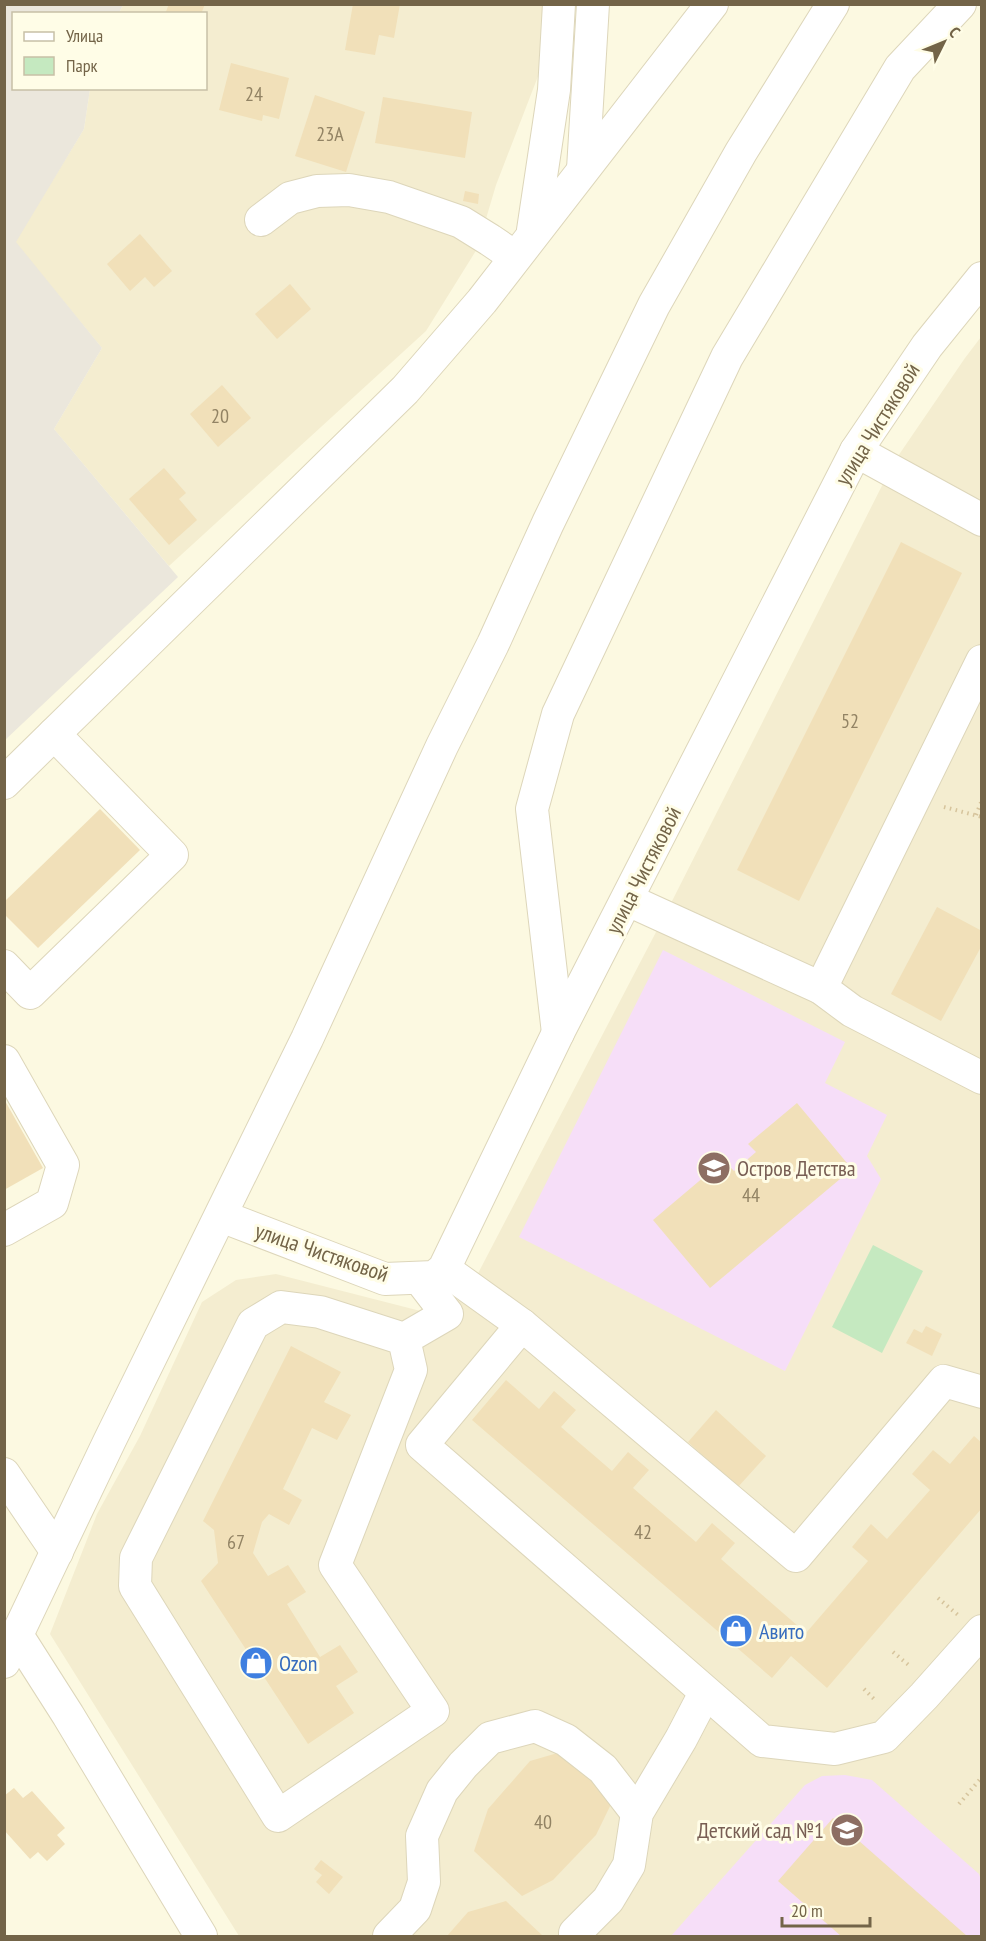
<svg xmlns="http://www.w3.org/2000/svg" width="986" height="1941" font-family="'PT Sans Narrow',sans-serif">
<rect width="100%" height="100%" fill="#fcf9e1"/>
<g fill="#f4edd0">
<polygon points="123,5 548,5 547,53 496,185 477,249 426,331 169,566 54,429 102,348 15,242 84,129 90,89 206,88 206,14 119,13"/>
<polygon points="981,337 981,1936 239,1936 50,1634 97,1514 140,1436 202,1302 236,1280 276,1274 444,1317 473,1283 667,911 894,462 965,358"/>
</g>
<polygon fill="#ebe7dc" points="5,4 123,5 119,13 14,14 14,88 90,89 84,129 16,242 102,348 54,429 178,577 5,740"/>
<g fill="#f6def8">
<polygon points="663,950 845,1042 825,1083 887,1115 867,1156 881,1179 785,1371 519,1237"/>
<polygon points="845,1775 872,1780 979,1874 981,1880 981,1936 671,1936 805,1785 822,1776"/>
</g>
<polygon fill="#c5e9c0" points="873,1245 923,1271 882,1353 832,1327"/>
<g fill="#f1e0b9">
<polygon points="169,4 205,4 201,14 165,14"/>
<polygon points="353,4 400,4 394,38 379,35 375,55 345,50"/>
<polygon points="231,63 289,78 279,119 263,115 262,121 219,110"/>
<polygon points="315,95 365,112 346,172 295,156"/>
<polygon points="383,97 472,112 465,158 375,143"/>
<polygon points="465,191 479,194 478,204 463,201"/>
<polygon points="140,234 172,271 154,287 145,277 130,291 107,264"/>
<polygon points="290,284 311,309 277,339 255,314"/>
<polygon points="222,385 251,418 218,447 190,414"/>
<polygon points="164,468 186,493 179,499 197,520 169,545 129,499"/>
<polygon points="901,542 962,573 799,901 737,870"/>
<polygon points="100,809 140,850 38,948 4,914 4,902"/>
<polygon points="937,907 982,931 982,945 941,1021 891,994"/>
<polygon points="4,1099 43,1168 4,1190"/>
<polygon points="797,1103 852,1169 710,1288 653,1220 724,1160 734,1171 756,1152 748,1144"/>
<polygon points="926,1326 942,1334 932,1356 906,1343 914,1329 922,1333"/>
<polygon points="291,1346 341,1372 324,1402 351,1415 337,1440 312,1428 283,1489 302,1500 289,1525 269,1514 262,1522 253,1553 268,1576 288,1565 306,1592 287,1604 320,1657 340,1645 358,1672 336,1686 354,1713 308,1744 201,1581 218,1563 214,1530 203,1521"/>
<polygon points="506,1380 539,1409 554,1391 576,1410 561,1427 612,1471 628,1452 649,1470 633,1488 696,1542 712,1523 735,1543 721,1559 806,1633 868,1561 852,1547 871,1524 887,1539 930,1490 912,1474 933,1450 950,1464 974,1436 982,1443 982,1508 827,1688 791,1656 772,1678 472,1420"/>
<polygon points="716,1410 766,1456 738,1487 688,1442"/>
<polygon points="568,1750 615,1796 596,1835 553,1880 522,1896 474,1851 488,1809 530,1761"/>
<polygon points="14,1788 23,1798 32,1791 65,1828 57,1835 65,1844 47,1861 38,1852 30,1859 4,1830 4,1796"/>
<polygon points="833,1818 967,1936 841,1936 778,1881"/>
<polygon points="321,1860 343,1877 329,1894 316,1882 322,1875 314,1869"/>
<polygon points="506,1901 543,1936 447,1936 468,1912"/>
</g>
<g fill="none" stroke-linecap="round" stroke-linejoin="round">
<g stroke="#ddd6ba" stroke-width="34">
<g id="minor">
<polyline points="583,169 593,4"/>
<polyline points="261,220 290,198 317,191 349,190 389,197 461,222 490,240 515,257"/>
<polyline points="533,230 554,90 559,4"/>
<polyline points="856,451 982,520"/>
<polyline points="4,783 405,390 482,301 712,4"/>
<polyline points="628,900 821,988 852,1011 982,1078"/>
<polyline points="4,966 30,993 172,855 54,734"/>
<polyline points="821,988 982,661"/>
<polyline points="558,1033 532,809 558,714 727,357 900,68 960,4"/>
<polyline points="4,1061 63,1165 52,1203 4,1230"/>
<polyline points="221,1216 385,1279 434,1277 444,1269 558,1033 856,451 927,346 982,278"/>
<polyline points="444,1269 522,1325 796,1556 944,1381 982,1392"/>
<polyline points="522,1325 422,1445 762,1741 835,1749 884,1737 924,1696 982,1631"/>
<polyline points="404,1339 320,1312 281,1307 253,1324 136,1558 135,1586 278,1816 433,1711 335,1565 411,1370 404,1339 447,1314 420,1279"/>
<polyline points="4,1474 57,1552"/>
<polyline points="17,1635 68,1715 201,1936"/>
<polyline points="4,1662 109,1442 307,1039 442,746 493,644 548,523 654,305 741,152 833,4"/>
<polyline points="389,1936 415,1909 424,1882 422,1836 442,1791 463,1765 490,1738 535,1726 566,1740 603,1769 637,1813"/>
<polyline points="575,1936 575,1933 608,1900 629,1865 637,1813 681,1739 705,1693"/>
</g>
</g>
<g stroke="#d6c49c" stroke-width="4" stroke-dasharray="1.5 4.5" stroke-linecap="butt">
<polyline points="944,807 982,817"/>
<polyline points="976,815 982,800"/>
<polyline points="938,1598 958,1615"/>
<polyline points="893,1652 911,1667"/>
<polyline points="864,1689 876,1701"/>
<polyline points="959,1804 982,1777"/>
</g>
<use href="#minor" stroke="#fff" stroke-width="32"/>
</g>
<defs>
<g id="school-disc" transform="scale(1.725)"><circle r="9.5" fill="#8d6e63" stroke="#fffde7"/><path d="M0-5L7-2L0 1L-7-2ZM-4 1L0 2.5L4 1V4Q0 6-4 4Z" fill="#fff"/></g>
<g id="shop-disc" transform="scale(1.725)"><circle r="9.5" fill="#3f7fe0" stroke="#fffde7"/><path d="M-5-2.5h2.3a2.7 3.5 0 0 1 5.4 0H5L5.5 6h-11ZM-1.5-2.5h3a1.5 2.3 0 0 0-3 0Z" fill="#fff"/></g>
</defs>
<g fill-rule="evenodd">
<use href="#school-disc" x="714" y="1168"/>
<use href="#shop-disc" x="736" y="1631"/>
<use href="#shop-disc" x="256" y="1663"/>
<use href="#school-disc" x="847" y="1830"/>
</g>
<g text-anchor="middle" stroke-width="6" stroke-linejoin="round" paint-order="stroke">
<g font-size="20" fill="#928364">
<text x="254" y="101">24</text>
<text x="330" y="141">23А</text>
<text x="220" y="423">20</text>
<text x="850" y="728">52</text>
<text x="751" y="1202">44</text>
<text x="643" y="1539">42</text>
<text x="236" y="1549">67</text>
<text x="543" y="1829">40</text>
</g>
<g font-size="22" fill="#736448" stroke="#fffde7">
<text transform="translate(877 424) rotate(-58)" y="8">улица Чистяковой</text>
<text transform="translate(643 870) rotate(-63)" y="8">улица Чистяковой</text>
<text transform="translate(322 1252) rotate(19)" y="8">улица Чистяковой</text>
</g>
<g font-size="22" fill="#785e54" stroke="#fffde7" text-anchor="start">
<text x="737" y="1176">Остров Детства</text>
<text x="824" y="1838" text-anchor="end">Детский сад №1</text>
</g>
<g font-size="22" fill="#366cbe" stroke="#fffde7" text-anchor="start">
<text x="759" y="1639">Авито</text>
<text x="279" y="1671">Ozon</text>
</g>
</g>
<rect width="986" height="1941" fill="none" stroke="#736448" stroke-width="12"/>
<rect x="12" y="12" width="195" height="78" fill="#fffde7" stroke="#c7c0a7" stroke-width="1.5"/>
<rect x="24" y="32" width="30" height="9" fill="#ffffff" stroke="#c7c0a7" stroke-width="1.5"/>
<text x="66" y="42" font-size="18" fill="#736448">Улица</text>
<rect x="24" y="57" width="30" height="18" fill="#c5e9c0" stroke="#c7c0a7" stroke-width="1.5"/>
<text x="66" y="72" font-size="18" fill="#736448">Парк</text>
<g transform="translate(944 42) rotate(47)" stroke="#fffde7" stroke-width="4.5" paint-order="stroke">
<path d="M0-4.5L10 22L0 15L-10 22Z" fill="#736448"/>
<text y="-9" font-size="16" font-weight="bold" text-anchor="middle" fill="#736448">С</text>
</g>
<path d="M782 1917v9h88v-9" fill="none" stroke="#736448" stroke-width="3"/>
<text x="791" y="1917" font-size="18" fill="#736448" stroke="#fffde7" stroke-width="4.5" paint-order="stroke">20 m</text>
</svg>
